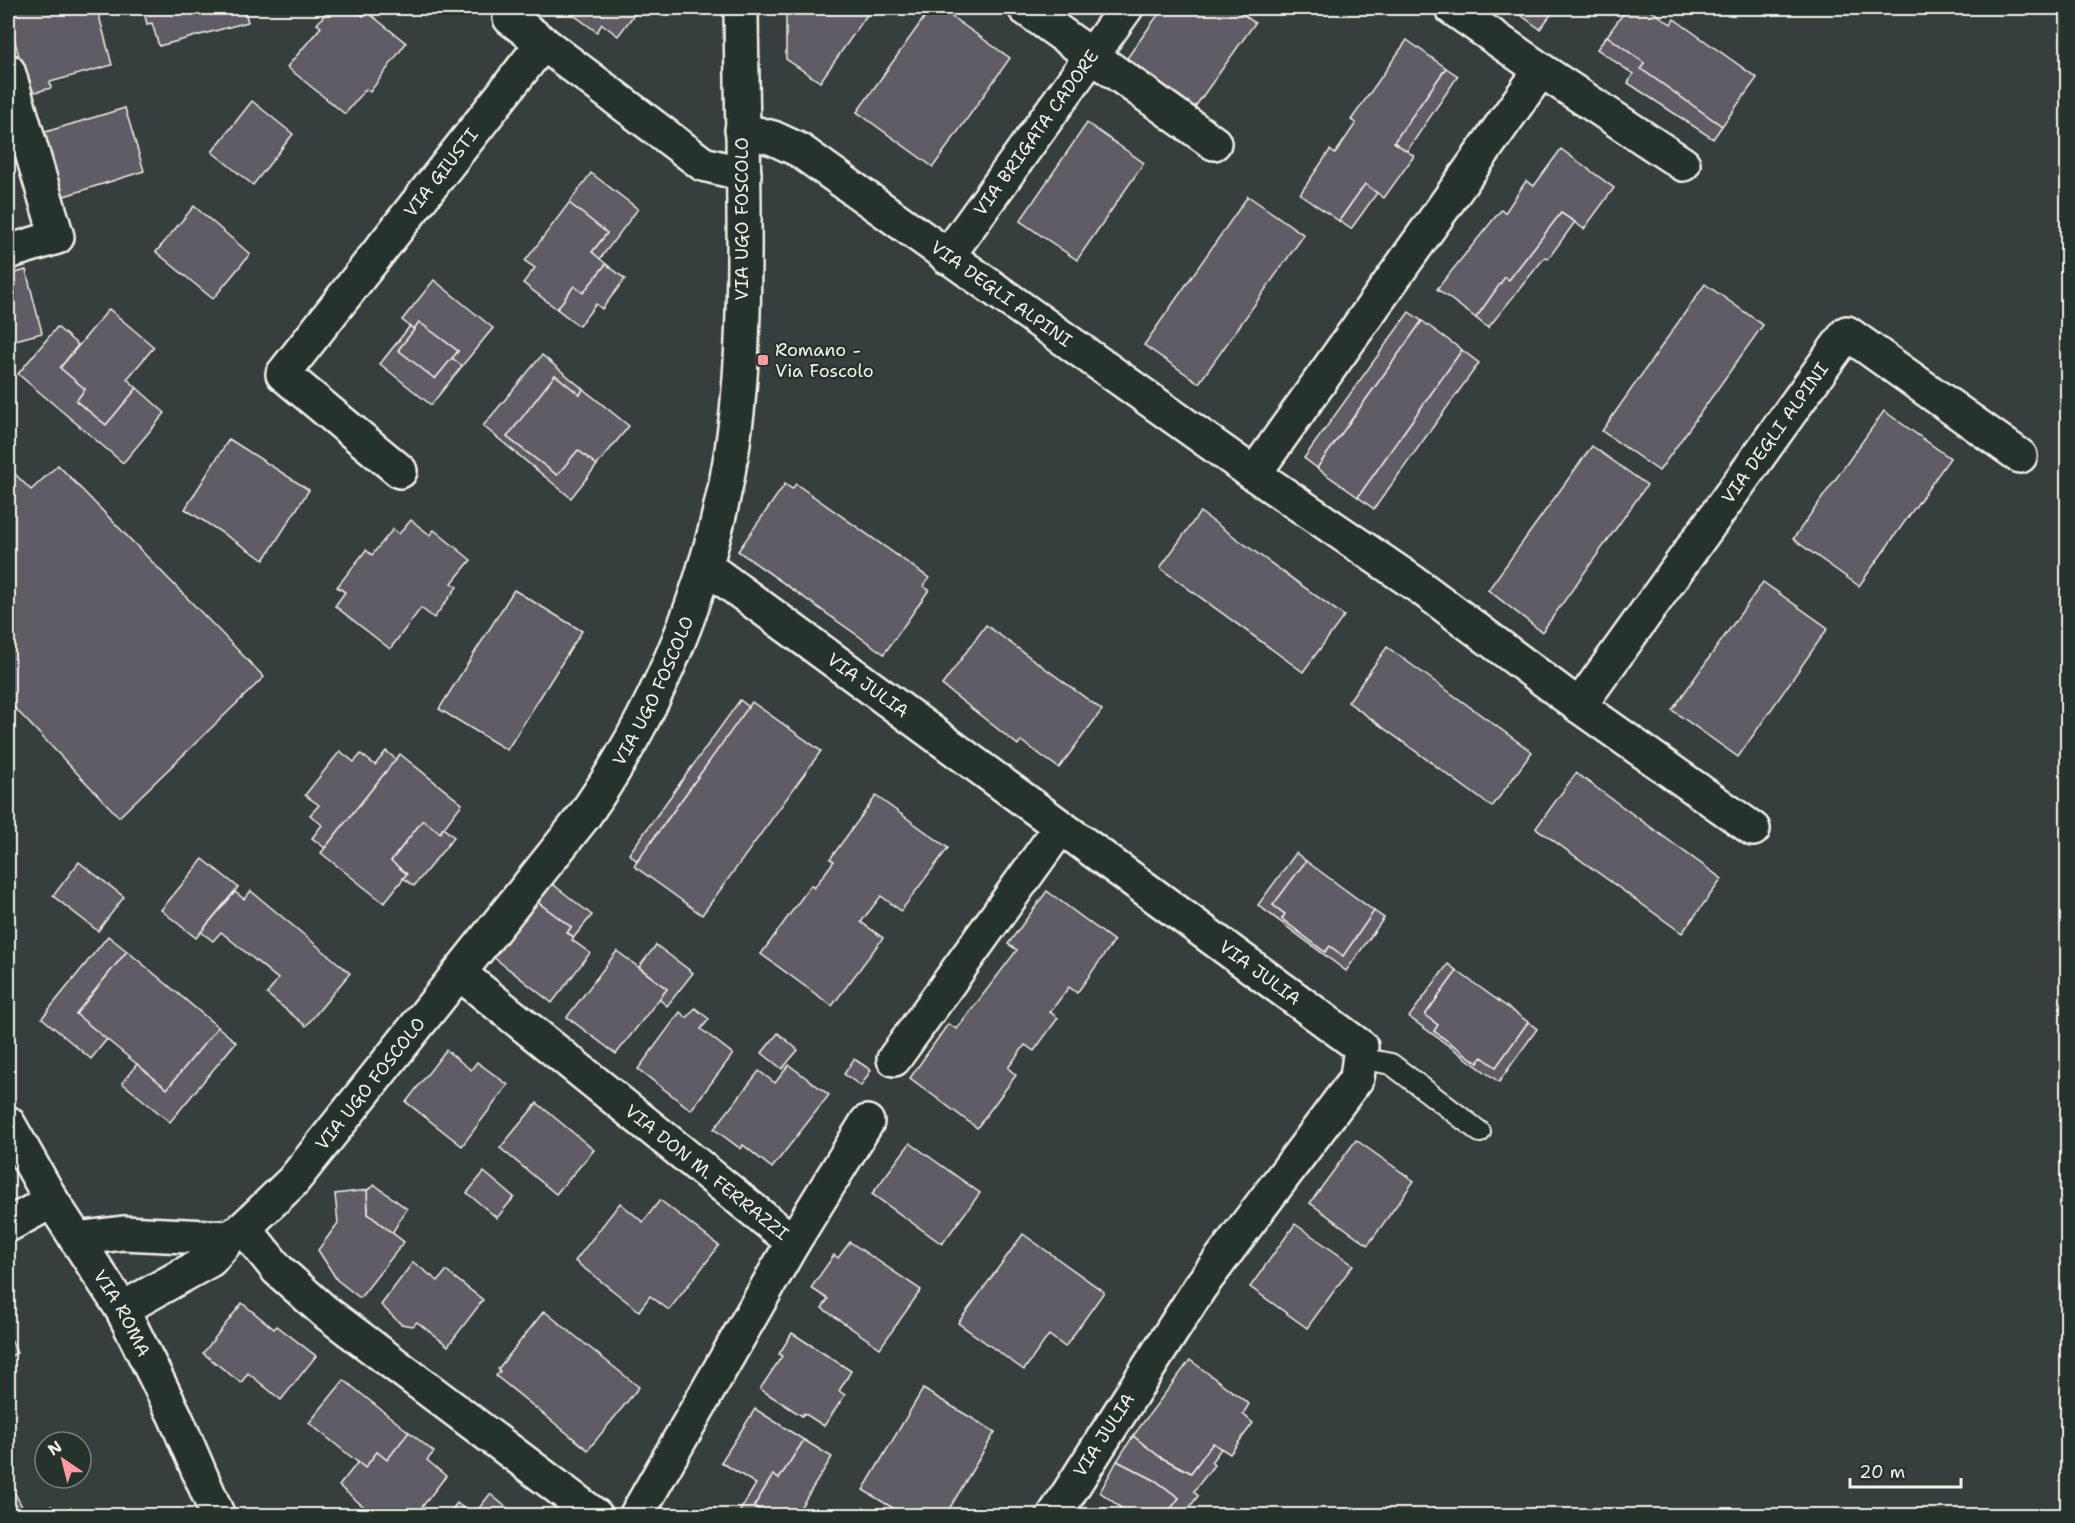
<svg xmlns="http://www.w3.org/2000/svg" width="2075" height="1523" font-family="'Shantell Sans',sans-serif">
<rect width="100%" height="100%" fill="#373f3e"/>
<filter id="ink" filterUnits="userSpaceOnUse"><feTurbulence type="fractalNoise" baseFrequency=".0167" numOctaves="2"/><feDisplacementMap in="SourceGraphic" scale="12" xChannelSelector="R" yChannelSelector="G"/><feConvolveMatrix kernelMatrix="1 2 1 2 8 2 1 2 1" color-interpolation-filters="sRGB"/></filter>
<g filter="url(#ink)">
<g fill="#605c66" stroke="#f4f1e8" stroke-width="1.5">
<polygon points="9,8 97,8 112,65 50,82 51,88 36,92 27,88 8,14"/>
<polygon points="143,8 244,8 248,22 159,46 152,23 147,24"/>
<polygon points="330,8 353,8 363,16 366,11 406,43 370,92 366,89 345,114 287,67 321,27 317,24"/>
<polygon points="574,8 639,8 618,36 602,24 597,32 571,13"/>
<polygon points="786,8 872,8 820,82 786,59"/>
<polygon points="931,8 939,8 1010,58 933,167 857,112"/>
<polygon points="1163,8 1234,8 1255,23 1195,107 1127,58"/>
<polygon points="1511,8 1556,8 1540,29"/>
<polygon points="1627,8 1647,8 1671,24 1674,19 1757,78 1722,126 1641,69 1644,63 1607,36"/>
<polygon points="1607,36 1644,63 1641,69 1722,126 1713,139 1628,83 1633,74 1597,49"/>
<polygon points="1407,40 1446,68 1394,142 1414,156 1384,198 1365,184 1339,221 1300,194 1330,150 1335,154 1356,123 1351,120"/>
<polygon points="1446,68 1458,76 1407,151 1394,142"/>
<polygon points="252,101 293,134 253,185 212,152"/>
<polygon points="125,108 144,171 61,197 42,133"/>
<polygon points="1087,123 1144,163 1077,260 1020,221"/>
<polygon points="1561,149 1614,188 1584,229 1561,213 1509,280 1505,277 1476,318 1437,289 1501,210 1505,213 1526,181 1534,186"/>
<polygon points="591,173 638,209 600,259 592,252 607,233 569,203"/>
<polygon points="1365,184 1377,193 1351,229 1339,221"/>
<polygon points="1248,196 1304,235 1199,383 1144,345"/>
<polygon points="569,203 607,233 592,252 606,264 583,293 574,286 557,309 523,283 535,268 525,261"/>
<polygon points="194,206 250,254 213,299 156,252"/>
<polygon points="1561,213 1575,222 1548,259 1545,257 1488,328 1476,318 1505,277 1509,280"/>
<polygon points="606,264 625,279 602,309 596,304 579,326 557,309 574,286 583,293"/>
<polygon points="26,270 42,333 8,342 8,275"/>
<polygon points="434,280 493,328 462,366 452,358 458,351 419,322 414,330 402,320"/>
<polygon points="1705,284 1763,325 1659,471 1602,431"/>
<polygon points="109,309 154,347 127,379 137,388 106,425 76,401 85,389 60,368"/>
<polygon points="1409,312 1422,321 1317,468 1304,458"/>
<polygon points="1422,321 1462,350 1358,497 1317,468"/>
<polygon points="419,322 458,351 435,379 398,350"/>
<polygon points="410,326 414,330 398,350 435,379 452,358 462,366 431,405 380,364"/>
<polygon points="57,327 78,345 60,368 85,389 76,401 106,425 137,388 165,413 123,463 18,374"/>
<polygon points="1462,350 1479,363 1374,509 1358,497"/>
<polygon points="542,355 583,389 580,395 555,375 507,437 557,475 578,450 597,465 571,498 483,426"/>
<polygon points="555,375 580,395 583,389 629,426 597,465 578,450 557,475 507,437"/>
<polygon points="1884,411 1950,458 1859,586 1793,539"/>
<polygon points="229,439 309,490 264,560 185,509"/>
<polygon points="1592,446 1647,485 1542,632 1488,590"/>
<polygon points="58,465 264,677 119,817 8,701 8,467 31,490"/>
<polygon points="785,484 792,489 796,484 929,578 923,586 929,590 884,654 738,551"/>
<polygon points="1200,512 1344,616 1303,672 1160,568"/>
<polygon points="411,520 430,535 434,530 471,560 452,583 457,587 434,618 421,608 390,649 335,606 345,592 337,587 366,550 372,555 393,529 399,534"/>
<polygon points="1763,582 1828,628 1738,757 1672,710"/>
<polygon points="514,590 582,631 507,750 439,709"/>
<polygon points="986,625 1102,710 1059,768 1021,741 1018,745 942,685"/>
<polygon points="1387,647 1532,752 1492,807 1348,702"/>
<polygon points="740,700 749,707 637,861 629,854"/>
<polygon points="752,702 821,751 702,915 634,866"/>
<polygon points="340,751 354,762 361,754 375,765 386,751 396,759 325,848 312,838 322,825 310,815 319,805 305,795"/>
<polygon points="400,754 462,804 440,833 423,820 391,861 407,874 384,903 321,853"/>
<polygon points="1576,773 1722,879 1682,933 1536,828"/>
<polygon points="876,796 948,848 901,911 881,896 861,922 883,938 832,1006 761,954 811,885 814,888 834,861 830,859"/>
<polygon points="423,820 440,833 443,828 454,837 414,886 403,878 407,874 391,861"/>
<polygon points="1296,853 1306,861 1273,905 1285,914 1282,919 1325,952 1330,946 1343,956 1374,911 1384,918 1346,971 1258,905"/>
<polygon points="203,859 238,887 196,938 161,910"/>
<polygon points="1306,861 1374,911 1343,956 1330,946 1325,952 1282,919 1285,914 1273,905"/>
<polygon points="79,862 124,897 98,931 53,896"/>
<polygon points="550,882 592,915 574,937 567,933 571,927 536,901"/>
<polygon points="251,891 350,973 306,1026 267,994 278,979 221,932 213,941 201,932 235,892 244,899"/>
<polygon points="1047,891 1114,941 1077,993 1069,987 1050,1012 1058,1018 1034,1051 1025,1045 1008,1068 1016,1075 977,1128 910,1078 948,1024 957,1029 1017,950 1008,944"/>
<polygon points="536,901 571,927 567,933 574,937 572,940 590,953 552,1003 492,956"/>
<polygon points="108,936 127,951 76,1014 107,1039 91,1059 42,1018"/>
<polygon points="656,945 693,973 667,1006 659,999 667,989 639,967"/>
<polygon points="127,951 218,1027 167,1089 76,1014"/>
<polygon points="617,951 667,989 616,1054 567,1017"/>
<polygon points="1448,964 1457,971 1425,1015 1438,1025 1434,1031 1478,1063 1482,1057 1496,1067 1528,1022 1537,1029 1499,1082 1409,1017"/>
<polygon points="1457,971 1528,1022 1496,1067 1482,1057 1478,1063 1434,1031 1438,1025 1425,1015"/>
<polygon points="695,1008 709,1019 701,1029 733,1054 691,1110 638,1069 680,1012 687,1018"/>
<polygon points="218,1027 236,1042 170,1122 122,1083 137,1064 167,1089"/>
<polygon points="778,1033 798,1050 782,1069 762,1053"/>
<polygon points="446,1050 471,1070 477,1062 508,1085 462,1146 406,1102"/>
<polygon points="854,1059 871,1070 861,1086 844,1074"/>
<polygon points="789,1065 829,1095 772,1168 743,1145 741,1149 714,1129 759,1071 775,1083"/>
<polygon points="537,1103 594,1150 556,1194 500,1148"/>
<polygon points="1356,1140 1414,1181 1368,1245 1310,1203"/>
<polygon points="910,1143 980,1193 942,1244 872,1194"/>
<polygon points="484,1172 514,1197 497,1218 467,1193"/>
<polygon points="375,1185 407,1209 392,1233 368,1214 367,1190"/>
<polygon points="367,1190 368,1214 404,1242 360,1298 337,1280 318,1250 338,1223 335,1194"/>
<polygon points="660,1200 719,1246 669,1310 650,1296 639,1311 575,1261 620,1203 643,1222"/>
<polygon points="1295,1224 1353,1265 1307,1328 1250,1287"/>
<polygon points="1023,1234 1104,1292 1065,1347 1049,1335 1024,1370 958,1323"/>
<polygon points="850,1242 921,1290 880,1348 822,1308 828,1299 811,1288 834,1255 838,1258"/>
<polygon points="413,1262 438,1281 446,1271 483,1300 448,1346 417,1322 413,1326 401,1324 381,1305"/>
<polygon points="242,1303 274,1329 277,1326 316,1356 281,1400 248,1373 241,1383 203,1353"/>
<polygon points="544,1311 639,1387 588,1450 496,1376 500,1371 498,1369"/>
<polygon points="8,1333 17,1353 8,1358"/>
<polygon points="792,1333 851,1371 839,1391 845,1395 824,1426 804,1413 802,1416 760,1389 782,1356 779,1354"/>
<polygon points="1190,1360 1249,1404 1243,1414 1253,1423 1230,1454 1213,1443 1191,1473 1160,1457 1133,1436"/>
<polygon points="344,1380 409,1432 387,1460 377,1452 365,1468 309,1423"/>
<polygon points="923,1389 995,1432 945,1516 906,1516 863,1490"/>
<polygon points="755,1409 804,1440 779,1479 773,1475 754,1506 769,1516 737,1516 756,1484 721,1462"/>
<polygon points="409,1432 434,1452 427,1460 446,1476 415,1516 375,1516 339,1486 358,1462 365,1468 377,1452 387,1460"/>
<polygon points="1133,1436 1160,1457 1191,1473 1213,1443 1221,1449 1211,1462 1214,1465 1194,1491 1198,1496 1183,1516 1165,1516 1179,1498 1156,1481 1117,1461"/>
<polygon points="804,1440 832,1457 795,1516 769,1516 754,1506 773,1475 779,1479"/>
<polygon points="1117,1461 1156,1481 1179,1498 1165,1516 1132,1516 1100,1492"/>
<polygon points="12,1488 27,1516 8,1516 8,1490"/>
<polygon points="490,1494 517,1516 473,1516"/>
<polygon points="457,1503 473,1516 447,1516"/>
<polygon points="51,1506 57,1516 32,1516"/>
</g>
<g fill="none" stroke-linecap="round" stroke-linejoin="round">
<g stroke="#f4f1e8" stroke-width="24">
<polyline id="service" points="1360,1058 1391,1064 1480,1132"/>
</g>
<g stroke="#f4f1e8" stroke-width="38">
<g id="minor">
<polyline points="1025,8 1214,143"/>
<polyline points="1452,8 1541,70"/>
<polyline points="510,18 543,43"/>
<polyline points="8,71 57,237 8,252"/>
<path id="s1" d="M742 130 773 138 799 150 1254 474 1420 587 1579 706 1753 829"/>
<path id="s2" d="M947 257 1126 8"/>
<path id="s3" d="M400 471 283 374 543 43 703 164 744 174"/>
<polyline points="1254,474 1541,70 1683,164"/>
<path id="s4" d="M705 566 1361 1047 1357 1078 1200 1287 1054 1516"/>
<path id="s5" d="M1579 706 1847 333 2020 456"/>
<path id="s6" d="M459 973 793 1242 636 1516"/>
<polyline points="894,1059 1060,828"/>
<polyline points="8,1225 52,1201"/>
<polyline points="244,1228 278,1270 324,1311 596,1516"/>
<polyline points="76,1239 123,1233 229,1238"/>
<polyline points="793,1242 867,1122"/>
<path id="s7" d="M122 1309 210 1260 229 1238 244 1228 293 1181 584 816C672 690 730 533 740 378 748 255 742 131 741 8"/>
</g>
</g>
<g stroke="#f4f1e8" stroke-width="38">
<g id="secondary">
<path id="s8" d="M8 1123 52 1201 122 1309 175 1416 218 1516"/>
</g>
</g>
<use href="#service" stroke="#26332d" stroke-width="20"/>
<use href="#minor" stroke="#26332d" stroke-width="33"/>
<use href="#secondary" stroke="#26332d" stroke-width="33"/>
</g>
</g>
<rect fill="#ff9aa2" stroke="#26332d" stroke-width="2" x="757" y="354" width="12" height="12" rx="3"/>
<g text-anchor="middle" stroke-width="4.5" stroke-linejoin="round" paint-order="stroke">
<g font-size="18" fill="#f4f1e8" stroke="#26332d">
<text dy="6" stroke="none"><textPath href="#s2" startOffset="153">VIA BRIGATA CADORE</textPath></text>
<text dy="6" stroke="none"><textPath href="#s3" startOffset="408">VIA GIUSTI</textPath></text>
<text transform="translate(742 219) rotate(-90)" y="6">VIA UGO FOSCOLO</text>
<text dy="6" stroke="none"><textPath href="#s1" startOffset="309">VIA DEGLI ALPINI</textPath></text>
<text dy="6" stroke="none"><textPath href="#s5" startOffset="336">VIA DEGLI ALPINI</textPath></text>
<text dy="6" stroke="none"><textPath href="#s4" startOffset="202">VIA JULIA</textPath></text>
<text dy="6" stroke="none"><textPath href="#s7" startOffset="826">VIA UGO FOSCOLO</textPath></text>
<text dy="6" stroke="none"><textPath href="#s4" startOffset="688">VIA JULIA</textPath></text>
<text dy="6" stroke="none"><textPath href="#s7" startOffset="340">VIA UGO FOSCOLO</textPath></text>
<text dy="6" stroke="none"><textPath href="#s6" startOffset="318">VIA DON M. FERRAZZI</textPath></text>
<text dy="6" stroke="none"><textPath href="#s8" startOffset="222">VIA ROMA</textPath></text>
<text transform="translate(1104 1435) rotate(-57)" y="6">VIA JULIA</text>
</g>
<g font-size="18" fill="#f4f1e8" stroke="#26332d" text-anchor="start">
<text x="775" y="356">Romano -<tspan x="775" dy="21">Via Foscolo</tspan></text>
</g>
</g>
<rect width="2075" height="1523" fill="none" stroke="#26332d" stroke-width="30"/>
<rect x="15" y="15" width="2045" height="1493" fill="none" stroke="#f4f1e8" stroke-width="2" filter="url(#ink)"/>
<g transform="translate(63 1460) rotate(325)"><circle r="28" fill="#26332d" stroke="#787f78" stroke-width="1.5"/>
<path d="M0-4.5L10 22L0 15L-10 22Z" fill="#ff9aa2"/>
<text y="-9" font-size="16" font-weight="bold" text-anchor="middle" fill="#f4f1e8">N</text>
</g>
<path d="M1850 1478v9h111v-9" fill="none" stroke="#f4f1e8" stroke-width="3"/>
<text x="1859" y="1478" font-size="18" fill="#f4f1e8" stroke="#26332d" stroke-width="4.5" paint-order="stroke">20 m</text>
</svg>
